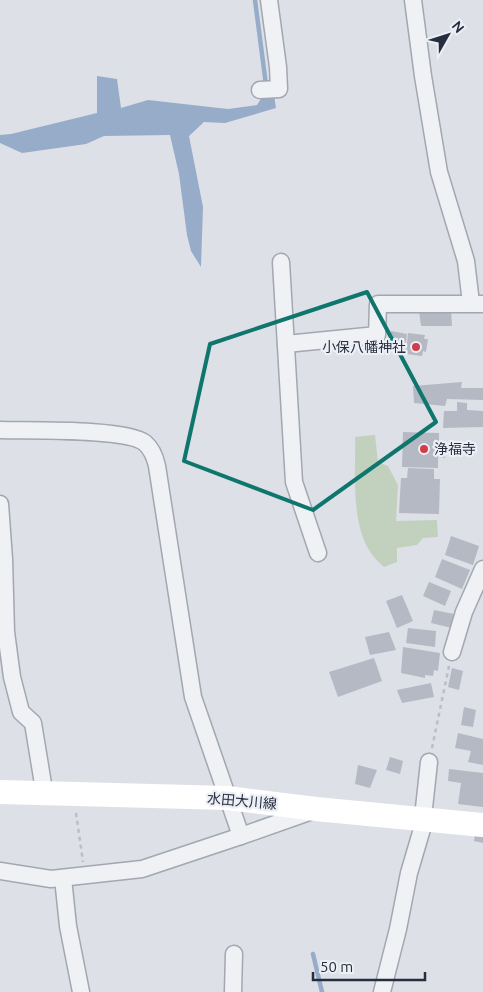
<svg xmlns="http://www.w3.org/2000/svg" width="483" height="992" font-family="Ubuntu,'Noto Sans JP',sans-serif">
<rect width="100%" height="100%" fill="#dde0e7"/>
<path fill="#c1d1be" d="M375 435 378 462 388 466 398 485 396 521 437 520 438 537 423 538 417 545 397 548V562L384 567C380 563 374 558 371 553 350 523 356 471 355 437Z"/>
<polygon fill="#96acc9" points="97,76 117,79 121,108 148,100 228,109 257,105 264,94 274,95 276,108 225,123 204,122 189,136 203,207 201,267 191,251 187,235 179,174 170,135 104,136 86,144 22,153 0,143 0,135 11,134 97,113"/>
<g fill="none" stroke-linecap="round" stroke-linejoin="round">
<g stroke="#96acc9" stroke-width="4.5">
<polyline points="255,0 266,85"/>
<polyline points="313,954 322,992"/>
</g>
</g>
<g fill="#b4b9c4">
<polygon points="451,309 452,326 421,326 419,311"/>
<polygon points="391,331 407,334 405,352 389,350"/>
<polygon points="408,333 425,335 424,339 428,339 426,352 423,351 422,356 406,354"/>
<polygon points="462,382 461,388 483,388 483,400 447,399 445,406 414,403 413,386"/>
<polygon points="457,402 467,403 467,410 483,411 483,427 443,428 444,411 457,411"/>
<polygon points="403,432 439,433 439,441 445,441 445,458 438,457 438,468 402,467"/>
<polygon points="408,468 434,469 434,479 440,479 439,514 399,513 401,478 407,478"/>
<polygon points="451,536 479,546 473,565 445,555"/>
<polygon points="442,559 470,570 462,589 435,577"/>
<polygon points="429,582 451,591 445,606 423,596"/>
<polygon points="402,595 413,621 397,628 386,601"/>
<polygon points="434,610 459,615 456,629 431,623"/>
<polygon points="408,628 436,631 435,647 406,643"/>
<polygon points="389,632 396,650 370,655 365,637"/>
<polygon points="403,647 440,653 438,671 434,670 433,676 425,675 425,678 401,673"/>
<polygon points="374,658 382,681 338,697 329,672"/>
<polygon points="452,668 463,671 459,690 448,687"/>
<polygon points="431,683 434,697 402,703 397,690"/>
<polygon points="464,707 476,710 473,727 461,725"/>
<polygon points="458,733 483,739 483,765 468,762 471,751 455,748"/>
<polygon points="390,757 403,761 400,774 386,770"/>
<polygon points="358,765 377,770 370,788 355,784"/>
<polygon points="449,769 483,773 483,807 458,804 461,783 448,781"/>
<polygon points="475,835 483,836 483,843 474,841"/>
</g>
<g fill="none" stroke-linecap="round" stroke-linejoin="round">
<g stroke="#a2a7b1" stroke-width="19">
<g id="street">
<polyline points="413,0 423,76 439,172 466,261 471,303"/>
<polyline points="260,90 279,89 278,67 269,0"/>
<polyline points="281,262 294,482 318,553"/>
<polyline points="286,344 377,335 378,304 483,304"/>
<path d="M0 430C27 431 127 428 145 443 152 449 155 457 157 466L193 697 241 836"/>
<polyline points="0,504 4,559 6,632 12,677 21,712 33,723 43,784 42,793"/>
<polyline points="452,652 464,612 483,569"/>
<polyline points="0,871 51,879 142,869 241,836 312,811"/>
<polyline points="63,878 68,926 81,992"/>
<polyline points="233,992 234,954"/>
<polyline points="382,992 398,929 409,873 422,829 420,819 424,808 429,762"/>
</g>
</g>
<g stroke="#bbbec5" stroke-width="2.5" stroke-dasharray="4 4" stroke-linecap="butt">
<polyline points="432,748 449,666"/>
<polyline points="76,813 83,862"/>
</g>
<use href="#street" stroke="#eff1f5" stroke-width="16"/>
<polyline stroke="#fff" stroke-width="24" points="0,792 228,798 316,809 483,825"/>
</g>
<path fill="none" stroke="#0f766e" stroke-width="4" stroke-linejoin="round" d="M367 292 436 422 313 510 184 461 210 344Z"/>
<g fill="#d13d4a" stroke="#eceff5" stroke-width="2">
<circle cx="416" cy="347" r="5"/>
<circle cx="424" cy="449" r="5"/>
</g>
<g text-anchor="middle" stroke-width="4.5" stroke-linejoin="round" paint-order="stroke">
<g font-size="14" fill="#262d3e" stroke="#eceff5" text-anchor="end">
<text x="406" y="352">小保八幡神社</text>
<text x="434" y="454" text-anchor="start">浄福寺</text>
</g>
<g font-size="14" fill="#262d3e" stroke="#eceff5">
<text transform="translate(242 801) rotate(5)" y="5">水田大川線</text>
</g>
</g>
<g transform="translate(448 35) rotate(51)" stroke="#eceff5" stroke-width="4" paint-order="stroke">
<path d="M0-4L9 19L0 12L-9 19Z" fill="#262d3e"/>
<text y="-8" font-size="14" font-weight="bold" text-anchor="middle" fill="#262d3e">N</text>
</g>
<path d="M313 972v8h112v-8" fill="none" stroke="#262d3e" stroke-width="2.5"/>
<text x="320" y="972" font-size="15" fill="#262d3e" stroke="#eceff5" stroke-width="4" paint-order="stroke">50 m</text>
</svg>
